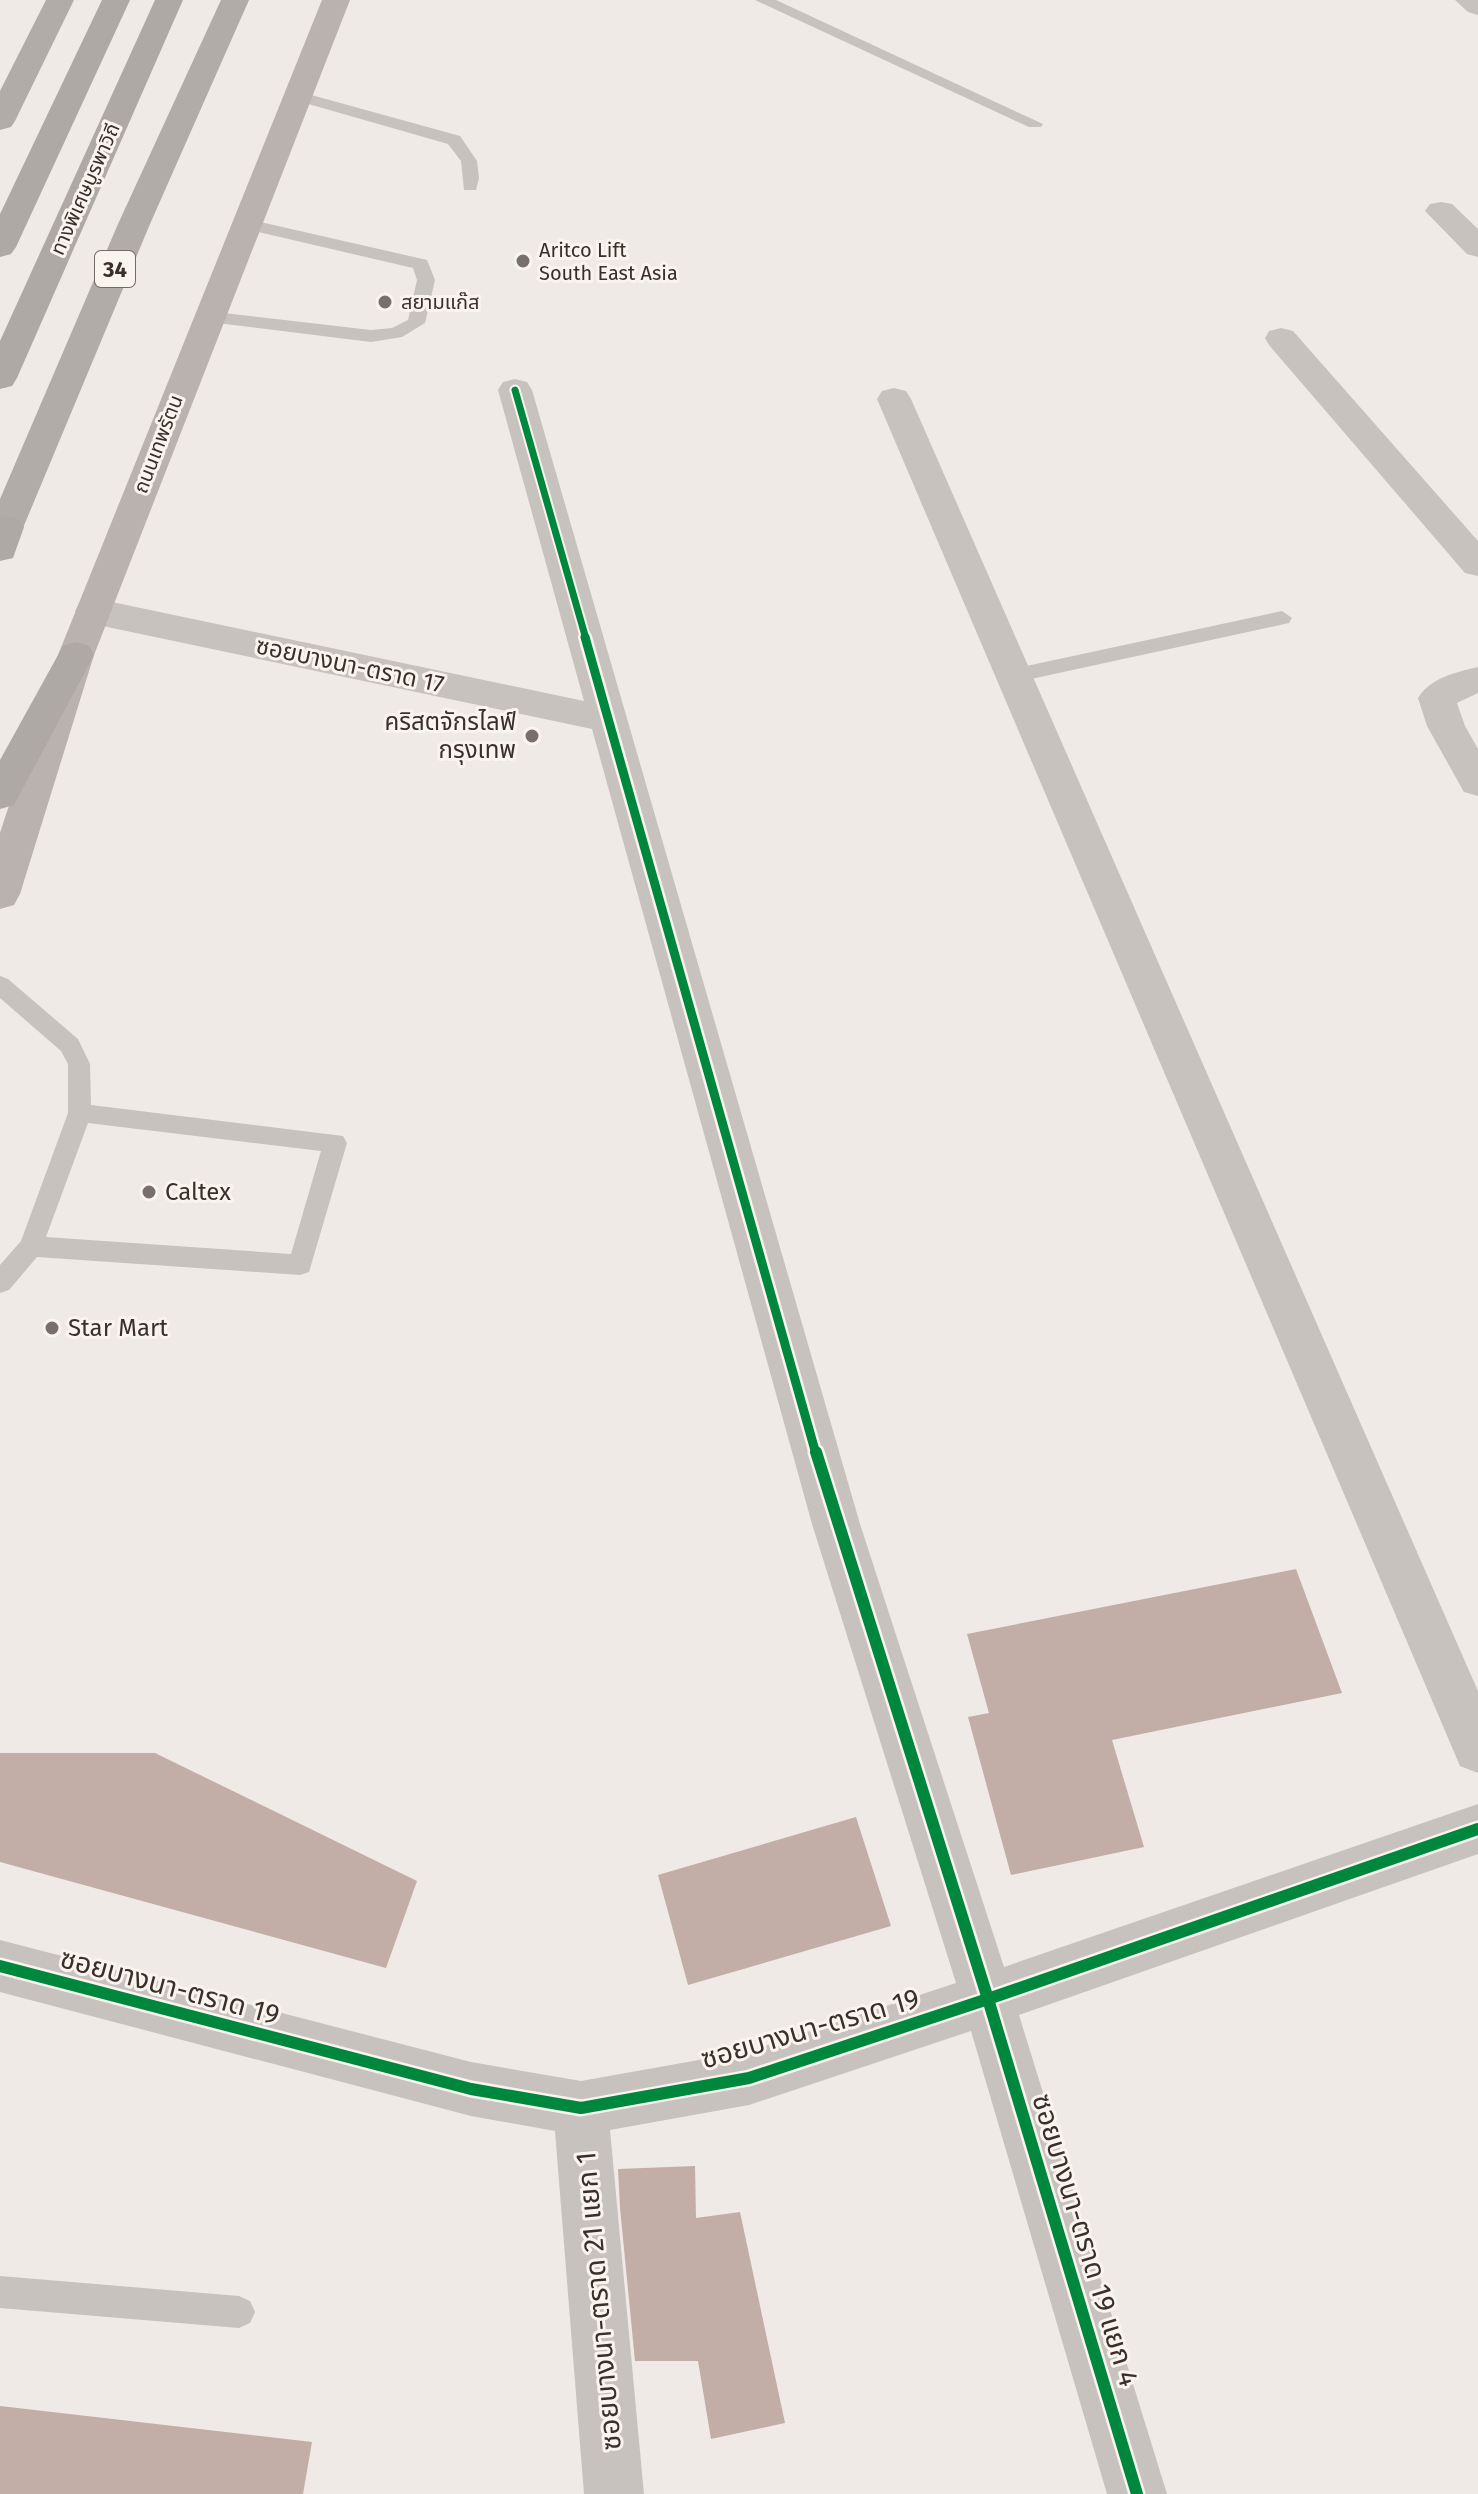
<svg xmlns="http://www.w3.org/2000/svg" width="1478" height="2494" font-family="'Fira Sans','Noto Sans Thai',sans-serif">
<rect width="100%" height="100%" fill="#efeae5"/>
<g fill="#c2aea7">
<polygon points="1296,1569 1342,1693 1112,1740 1144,1847 1011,1875 968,1717 989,1713 967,1634"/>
<polygon points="0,1753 155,1753 417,1881 386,1968 0,1862"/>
<polygon points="856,1817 891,1926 688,1985 658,1875"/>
<polygon points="695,2166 696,2218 740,2212 785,2423 711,2439 698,2361 635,2361 620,2208 618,2169"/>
<polygon points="0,2406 312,2442 303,2494 0,2494"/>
</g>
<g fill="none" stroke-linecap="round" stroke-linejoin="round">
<g fill="#c8c2be" fill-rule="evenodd">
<polygon points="755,0 776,0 1043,124 1041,127 1029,127"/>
<polygon points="297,91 460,136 477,161 479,178 476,190 464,190 461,161 448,144 291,99 291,93"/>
<polygon points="247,219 427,260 435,280 425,323 402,337 371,342 201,321 198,317 201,313 207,311 371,330 392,328 408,320 417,280 413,268 241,228 238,224"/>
<polygon points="1282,611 1292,618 1289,623 1013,683 1006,681 1003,676 1006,671 1013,669"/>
<path d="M0 976 8 979 78 1039 90 1064 91 1105 343 1136 347 1143 309 1272 300 1275 37 1257 9 1290 0 1293V1265L21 1241 68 1113V1064L61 1051 0 998ZM88 1123 321 1151 291 1254 46 1237Z"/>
<polygon points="0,2276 239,2296 250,2301 255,2312 250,2323 239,2328 0,2308"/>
</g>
<g fill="#c8c2be" fill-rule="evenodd">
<polygon points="1455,0 1478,0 1478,15 1468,12"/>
<polygon points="1441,202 1452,204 1478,229 1478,257 1467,254 1425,211 1430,204"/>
<polygon points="1281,328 1293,331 1478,541 1478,576 1465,573 1269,345 1265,338 1269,331"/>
<polygon points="515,379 527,382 532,390 860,1524 1004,1967 1478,1804 1478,1854 1019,2015 1167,2494 1107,2494 971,2031 749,2105 610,2130 644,2494 584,2494 555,2131 471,2116 0,1992 0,1940 471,2062 581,2081 749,2051 956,1983 812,1524 592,729 93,624 80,620 75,611 80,602 93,598 584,701 498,390 503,382"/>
<polygon points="894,388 906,391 911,399 1478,1691 1478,1773 1460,1766 877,399 882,391"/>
<path d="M1478 667V693L1457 703 1465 726 1478 749V796L1464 792 1427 726 1418 698C1430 678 1456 672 1478 667Z"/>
</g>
<polygon fill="#b9b2ae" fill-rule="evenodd" points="322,0 350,0 94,655 20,894 14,905 0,909 0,833 58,655"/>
<g fill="#b2aca8" fill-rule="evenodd">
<polygon points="46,0 74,0 15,121 11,127 0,130 0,91"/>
<polygon points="221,0 249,0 150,224 18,540 12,548 0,552 0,499 118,224"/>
</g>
<g fill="#aea9a4" fill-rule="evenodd">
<polygon points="102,0 130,0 16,247 11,254 0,257 0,214"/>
<polygon points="155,0 183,0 17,378 12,386 0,389 0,341"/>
<polygon points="6,515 18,519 24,527 13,558 0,561 0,517"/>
<polygon points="76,642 89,646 94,655 14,805 0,809 0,760 63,646"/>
</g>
<g stroke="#faf4ee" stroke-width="11">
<polyline id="cycleway-far2" points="515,390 586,639"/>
</g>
<g stroke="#faf4ee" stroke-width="14">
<polyline id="cycleway-far1" points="585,637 816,1454"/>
</g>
<g stroke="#faf4ee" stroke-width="17">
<g id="cycleway">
<polyline points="816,1452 988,1999 1137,2494"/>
<polyline points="0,1966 471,2089 581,2108 749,2078 988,1999 1478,1829"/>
</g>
</g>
<use href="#cycleway-far2" stroke="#00873e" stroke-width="7"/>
<use href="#cycleway-far1" stroke="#00873e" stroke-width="9"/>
<use href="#cycleway" stroke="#00873e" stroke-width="12"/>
</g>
<g fill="#79706c" stroke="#faf4ee" stroke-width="3">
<circle cx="523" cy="261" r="8"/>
<circle cx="385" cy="302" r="8"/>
<circle cx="532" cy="736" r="8"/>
<circle cx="149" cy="1192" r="8"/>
<circle cx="52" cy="1328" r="8"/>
</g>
<g text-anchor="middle" stroke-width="6" stroke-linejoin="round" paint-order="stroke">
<g font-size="20" fill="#3a2f2b" stroke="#faf4ee">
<text transform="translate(85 189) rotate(-66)" y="7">ทางพิเศษบูรพาวิถี</text>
<text transform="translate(158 444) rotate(-69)" y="7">ถนนเทพรัตน</text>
</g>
<g font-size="20" fill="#3a2f2b" stroke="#faf4ee" text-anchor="start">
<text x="539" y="257">Aritco Lift<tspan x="539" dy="23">South East Asia</tspan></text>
<text x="401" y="309">สยามแก๊ส</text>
</g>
<rect fill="#faf4ee" stroke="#746a66" stroke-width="2" x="95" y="251" width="40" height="36" rx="6"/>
<g font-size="22" font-weight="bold" fill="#3a2f2b">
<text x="115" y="277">34</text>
</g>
<g font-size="24" fill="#3a2f2b" stroke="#faf4ee">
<text transform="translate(350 665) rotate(12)" y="8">ซอยบางนา-ตราด 17</text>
</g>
<g font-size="24" fill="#3a2f2b" stroke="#faf4ee" text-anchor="start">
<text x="516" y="730" text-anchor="end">คริสตจักรไลฟ์<tspan x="516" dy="28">กรุงเทพ</tspan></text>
<text x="165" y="1200">Caltex</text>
<text x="68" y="1336">Star Mart</text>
</g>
<g font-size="28" fill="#3a2f2b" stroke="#faf4ee">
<text transform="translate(170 1986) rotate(15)" y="10">ซอยบางนา-ตราด 19</text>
<text transform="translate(810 2028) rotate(-16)" y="10">ซอยบางนา-ตราด 19</text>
<text transform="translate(1086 2240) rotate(73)" y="10">ซอยบางนา-ตราด 19 แยก 4</text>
<text transform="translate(598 2301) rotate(-95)" y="10">ซอยบางนา-ตราด 21 แยก 1</text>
</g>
</g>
</svg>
